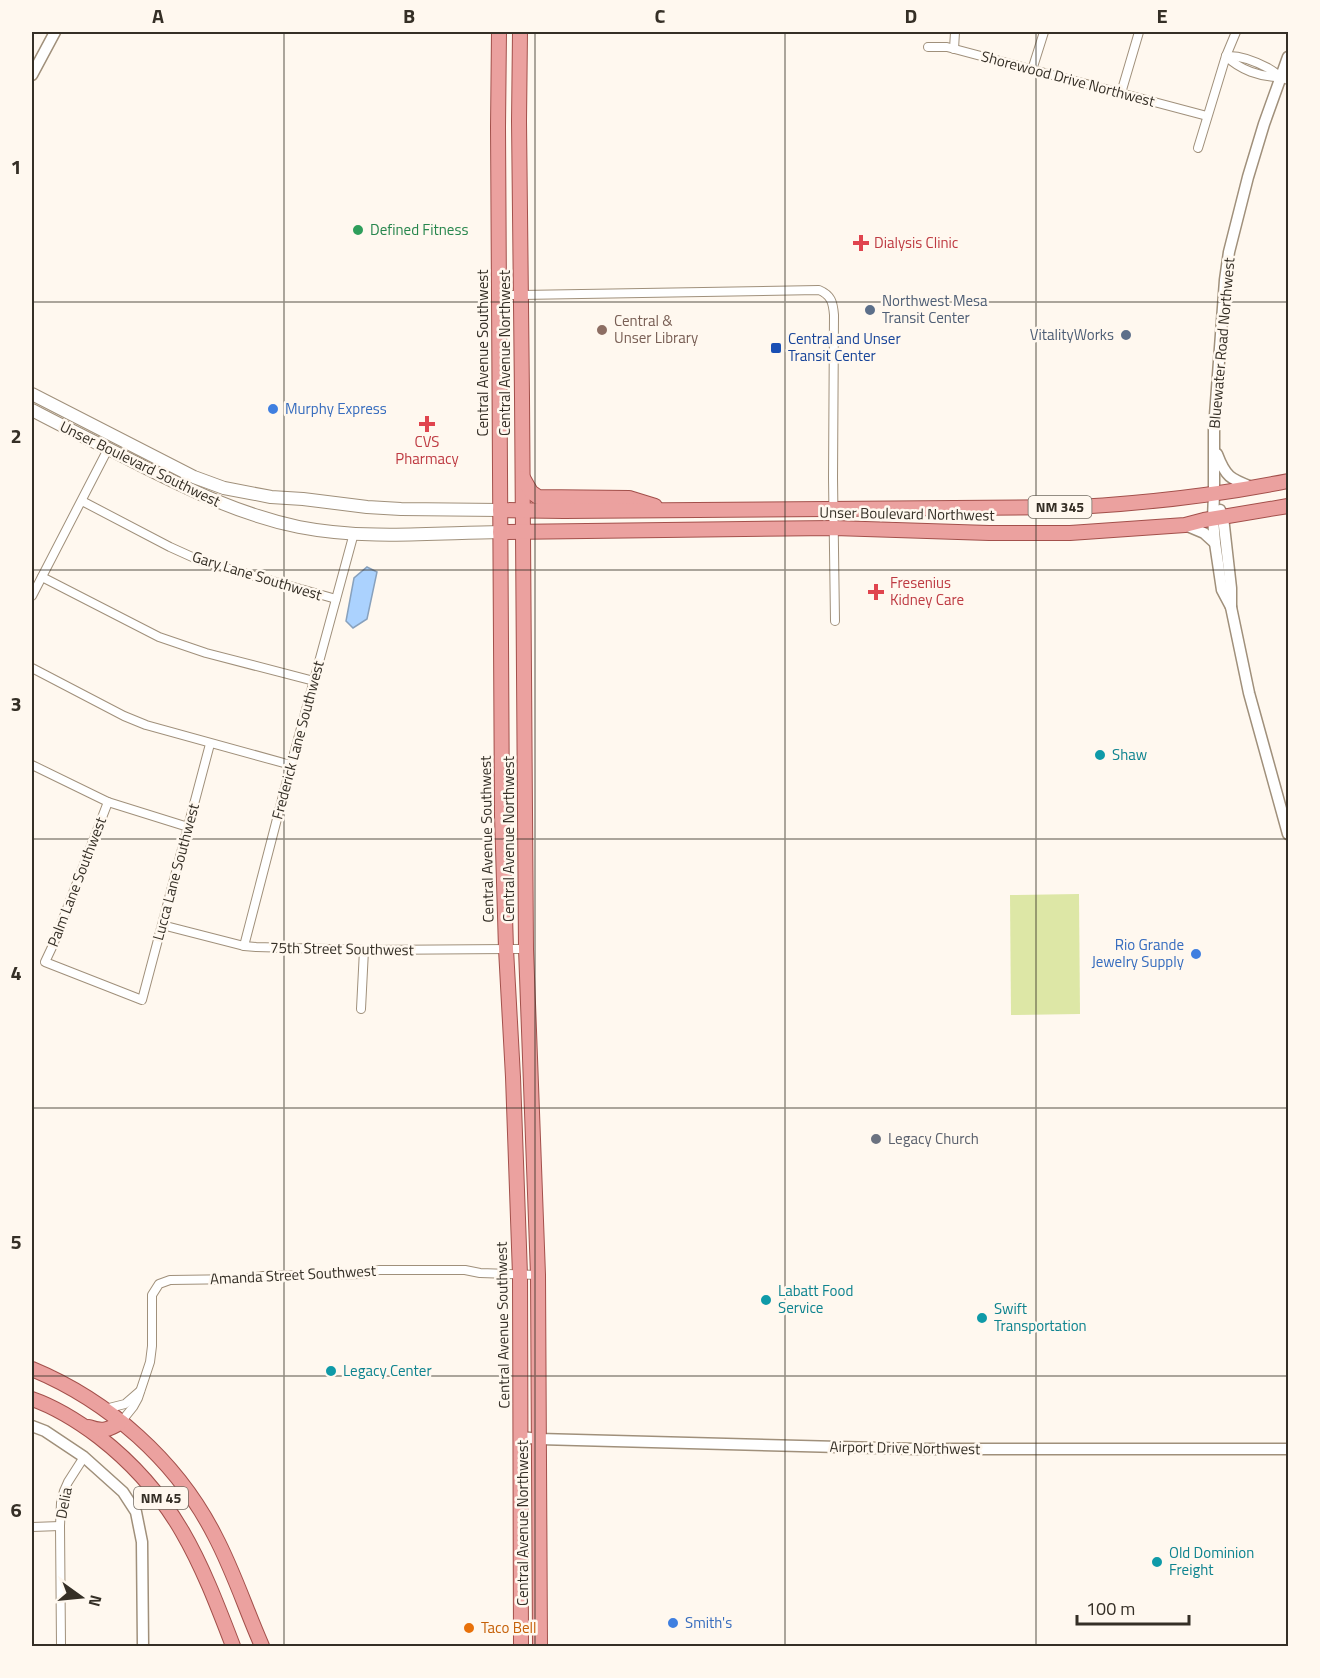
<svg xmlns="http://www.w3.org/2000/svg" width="1320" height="1678" font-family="'Titillium Web',sans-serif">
<rect width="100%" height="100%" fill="#fff8ef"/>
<polygon fill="#dde7a6" points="1079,894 1080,1014 1011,1015 1010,895"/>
<polygon fill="#abd2fe" stroke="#88a1bd" stroke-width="1.5" points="367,567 377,572 367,619 353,628 346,621 354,578"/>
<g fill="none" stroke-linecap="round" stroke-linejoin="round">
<g stroke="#a0907b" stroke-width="10">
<g id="minor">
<polyline points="928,47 947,47 1207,116"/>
<polyline points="954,49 955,32"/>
<path d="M1226 56C1240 55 1255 61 1268 68 1275 72 1280 77 1288 80"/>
<path d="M1226 56C1240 70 1260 77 1280 77"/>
<polyline points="1032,70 1044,32"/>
<polyline points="1121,93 1139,32"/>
<polyline points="1198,148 1226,56 1236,32"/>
<path d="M500 295H521L819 290C831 295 833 302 834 315L833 478 835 621"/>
<polyline points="82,501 170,547 201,561 336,599"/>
<polyline points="42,577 159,637 206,653 314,681"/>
<polyline points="32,596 108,449"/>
<polyline points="32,668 124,716 146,725 291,765"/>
<polyline points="32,765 108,802 188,827"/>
<polyline points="108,802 53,945 45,962 142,1000 210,744"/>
<polyline points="162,925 244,946 256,947 364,950 526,949"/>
<polyline points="244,946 291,765 354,533"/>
<polyline points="361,1009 364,950"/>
<polyline points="105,1409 125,1404 140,1391"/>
<polyline points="121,1422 133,1407 138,1398 150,1362 152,1346 152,1295 159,1284 170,1280 242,1279 263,1276 362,1274 379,1270 465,1270 480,1273 538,1275"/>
<polyline points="32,1527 60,1526"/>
<polyline points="61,1646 60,1526 61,1503 64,1491 68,1482 84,1457"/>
</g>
</g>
<g stroke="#a0907b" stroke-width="13">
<g id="tertiary">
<polyline points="32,75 55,32"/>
<path d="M1217 454C1226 478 1231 479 1254 488"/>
<polyline points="1220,510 1223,517 1231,588 1231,607 1249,693 1288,834"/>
<polyline points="1185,525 1204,533 1215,543"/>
<polyline points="1231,607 1222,590 1215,543 1213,519 1214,494 1214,429 1225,280 1229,252 1248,177 1264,124 1288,57"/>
<polyline points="32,1426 45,1431 84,1457 123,1492 136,1512 142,1542 143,1646"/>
<polyline points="521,1437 539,1439 917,1449 1288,1449"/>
</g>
</g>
<g stroke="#a0907b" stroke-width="14">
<g id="secondary">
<polyline points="32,394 194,477 224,488 271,497 303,499 367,507 401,509 500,510"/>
<path d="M32 410C68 429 105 447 142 466 194 492 242 515 299 527 365 540 434 533 500 532"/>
</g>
</g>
<g stroke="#a3504b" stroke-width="16">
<g id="primary">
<polyline points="499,32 498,127 502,815 506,949 513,1077 520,1275 521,1646"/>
<polyline points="520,32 519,121 522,397 526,949 538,1275 540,1646"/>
<polyline points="523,478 531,492 538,497 629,498 655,506"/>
<path d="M500 510 564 511 1077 507C1148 503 1218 495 1288 481"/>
<polyline points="500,532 834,528 989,533 1070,533 1185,525 1204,520 1288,506"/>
<path d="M32 1369C109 1401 177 1461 215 1536 234 1572 246 1610 262 1646"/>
<path d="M32 1399C55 1407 79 1422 99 1437 175 1496 200 1560 233 1646"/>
<path d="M89 1427C102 1432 109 1430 121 1422"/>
</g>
</g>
<use href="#minor" stroke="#fff" stroke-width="8"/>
<use href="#tertiary" stroke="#fff" stroke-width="10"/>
<use href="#secondary" stroke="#fff" stroke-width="12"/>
<use href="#primary" stroke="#eba19f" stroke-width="14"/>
</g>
<path fill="none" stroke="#352f26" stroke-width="1.5" stroke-opacity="0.55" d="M284 32V1646M535 32V1646M785 32V1646M1036 32V1646M32 302H1288M32 570H1288M32 839H1288M32 1108H1288M32 1376H1288"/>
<circle fill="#2e9e5b" stroke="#fff8ef" stroke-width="2" cx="358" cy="230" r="6"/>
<g fill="#e0444e" stroke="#fff8ef" stroke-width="2">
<path d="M858 234h6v6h6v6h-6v6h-6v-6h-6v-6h6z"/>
<path d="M424 415h6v6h6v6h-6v6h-6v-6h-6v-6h6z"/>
<path d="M873 583h6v6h6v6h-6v6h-6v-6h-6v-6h6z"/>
</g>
<g fill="#5c6f8a" stroke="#fff8ef" stroke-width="2">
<circle cx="870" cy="310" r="6"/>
<circle cx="1126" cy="335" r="6"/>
</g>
<circle fill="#8d6e63" stroke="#fff8ef" stroke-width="2" cx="602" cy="330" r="6"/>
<rect fill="#1a4fb4" stroke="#fff8ef" stroke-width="2" x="770" y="342" width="12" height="12" rx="3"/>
<g fill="#3f7fe0" stroke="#fff8ef" stroke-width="2">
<circle cx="273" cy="409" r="6"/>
<circle cx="1196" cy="954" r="6"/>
<circle cx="673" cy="1623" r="6"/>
</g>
<g fill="#0f9aa8" stroke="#fff8ef" stroke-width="2">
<circle cx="1100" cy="755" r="6"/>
<circle cx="766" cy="1300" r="6"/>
<circle cx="982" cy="1318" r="6"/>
<circle cx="331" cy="1371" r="6"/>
<circle cx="1157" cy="1562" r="6"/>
</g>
<circle fill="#6b7280" stroke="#fff8ef" stroke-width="2" cx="876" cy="1139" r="6"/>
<circle fill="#e8710a" stroke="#fff8ef" stroke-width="2" cx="469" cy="1628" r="6"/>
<g text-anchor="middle" stroke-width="5" stroke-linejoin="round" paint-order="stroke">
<g fill="#fff8ef" stroke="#726b62" stroke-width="1.5">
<rect x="1028.5" y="496" width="63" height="22" rx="4.5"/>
<rect x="134" y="1487" width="54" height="22" rx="4.5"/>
</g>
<g font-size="14" font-weight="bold" fill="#352f26">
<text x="1060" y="512">NM 345</text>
<text x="161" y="1503">NM 45</text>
</g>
<g font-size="15" fill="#352f26" stroke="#fff8ef">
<text transform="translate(1068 79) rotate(15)" y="5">Shorewood Drive Northwest</text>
<text transform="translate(1222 343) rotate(-85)" y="5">Bluewater Road Northwest</text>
<text transform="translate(483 353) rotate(-90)" y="5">Central Avenue Southwest</text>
<text transform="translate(505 353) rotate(-90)" y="5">Central Avenue Northwest</text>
<text transform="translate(140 464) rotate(26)" y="5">Unser Boulevard Southwest</text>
<text transform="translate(907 514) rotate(1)" y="5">Unser Boulevard Northwest</text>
<text transform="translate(257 576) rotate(17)" y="5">Gary Lane Southwest</text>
<text transform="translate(298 740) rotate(-75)" y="5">Frederick Lane Southwest</text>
<text transform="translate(487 839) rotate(-91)" y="5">Central Avenue Southwest</text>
<text transform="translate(509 839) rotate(-90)" y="5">Central Avenue Northwest</text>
<text transform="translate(176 872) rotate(-75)" y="5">Lucca Lane Southwest</text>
<text transform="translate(77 882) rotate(-69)" y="5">Palm Lane Southwest</text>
<text transform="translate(342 949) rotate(1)" y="5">75th Street Southwest</text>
<text transform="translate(293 1275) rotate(-3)" y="5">Amanda Street Southwest</text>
<text transform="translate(503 1325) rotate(-91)" y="5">Central Avenue Southwest</text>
<text transform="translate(905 1448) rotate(1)" y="5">Airport Drive Northwest</text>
<text transform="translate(64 1503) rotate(-79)" y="5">Delia</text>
<text transform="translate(523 1523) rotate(-90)" y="5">Central Avenue Northwest</text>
</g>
<g font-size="15" fill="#27864d" stroke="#fff8ef" text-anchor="start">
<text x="370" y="235">Defined Fitness</text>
</g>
<g font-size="15" fill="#be3a42" stroke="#fff8ef" text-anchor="start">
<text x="874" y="248">Dialysis Clinic</text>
<text x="427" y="447" text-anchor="middle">CVS<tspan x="427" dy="17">Pharmacy</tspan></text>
<text x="890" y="588">Fresenius<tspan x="890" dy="17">Kidney Care</tspan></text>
</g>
<g font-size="15" fill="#4e5e75" stroke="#fff8ef" text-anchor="start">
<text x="882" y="306">Northwest Mesa<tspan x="882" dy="17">Transit Center</tspan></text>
<text x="1114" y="340" text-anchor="end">VitalityWorks</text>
</g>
<g font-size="15" fill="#785e54" stroke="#fff8ef" text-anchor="start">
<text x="614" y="326">Central &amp;<tspan x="614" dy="17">Unser Library</tspan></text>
</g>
<g font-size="15" fill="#164399" stroke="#fff8ef" text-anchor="start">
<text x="788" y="344">Central and Unser<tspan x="788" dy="17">Transit Center</tspan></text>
</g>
<g font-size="15" fill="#366cbe" stroke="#fff8ef" text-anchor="start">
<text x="285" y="414">Murphy Express</text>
<text x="1184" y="950" text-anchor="end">Rio Grande<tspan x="1184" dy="17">Jewelry Supply</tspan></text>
<text x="685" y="1628">Smith's</text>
</g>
<g font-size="15" fill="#0d838f" stroke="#fff8ef" text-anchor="start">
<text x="1112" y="760">Shaw</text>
<text x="778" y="1296">Labatt Food<tspan x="778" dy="17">Service</tspan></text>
<text x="994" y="1314">Swift<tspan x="994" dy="17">Transportation</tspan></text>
<text x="343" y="1376">Legacy Center</text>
<text x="1169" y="1558">Old Dominion<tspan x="1169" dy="17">Freight</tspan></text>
</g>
<g font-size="15" fill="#5b616d" stroke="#fff8ef" text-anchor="start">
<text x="888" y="1144">Legacy Church</text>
</g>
<g font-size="15" fill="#c56008" stroke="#fff8ef" text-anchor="start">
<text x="481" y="1633">Taco Bell</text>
</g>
</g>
<rect width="1320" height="1678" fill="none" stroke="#fff8ef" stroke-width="66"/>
<g transform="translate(81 1597) rotate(105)" stroke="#fff8ef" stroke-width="4.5" paint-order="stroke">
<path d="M0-4.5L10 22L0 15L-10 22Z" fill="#352f26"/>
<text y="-9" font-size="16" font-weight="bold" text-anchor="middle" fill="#352f26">N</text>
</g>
<path d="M1077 1615v9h112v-9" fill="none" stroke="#352f26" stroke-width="3"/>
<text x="1086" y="1615" font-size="18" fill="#352f26" stroke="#fff8ef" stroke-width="4.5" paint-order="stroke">100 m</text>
<rect x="33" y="33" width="1254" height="1612" fill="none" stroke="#352f26" stroke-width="2"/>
<g font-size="20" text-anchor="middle" font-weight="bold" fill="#352f26">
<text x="158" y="23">A</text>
<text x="409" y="23">B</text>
<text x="660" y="23">C</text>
<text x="911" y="23">D</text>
<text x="1162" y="23">E</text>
<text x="16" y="174">1</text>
<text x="16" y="443">2</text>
<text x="16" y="711">3</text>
<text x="16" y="980">4</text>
<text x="16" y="1249">5</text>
<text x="16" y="1517">6</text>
</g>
</svg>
